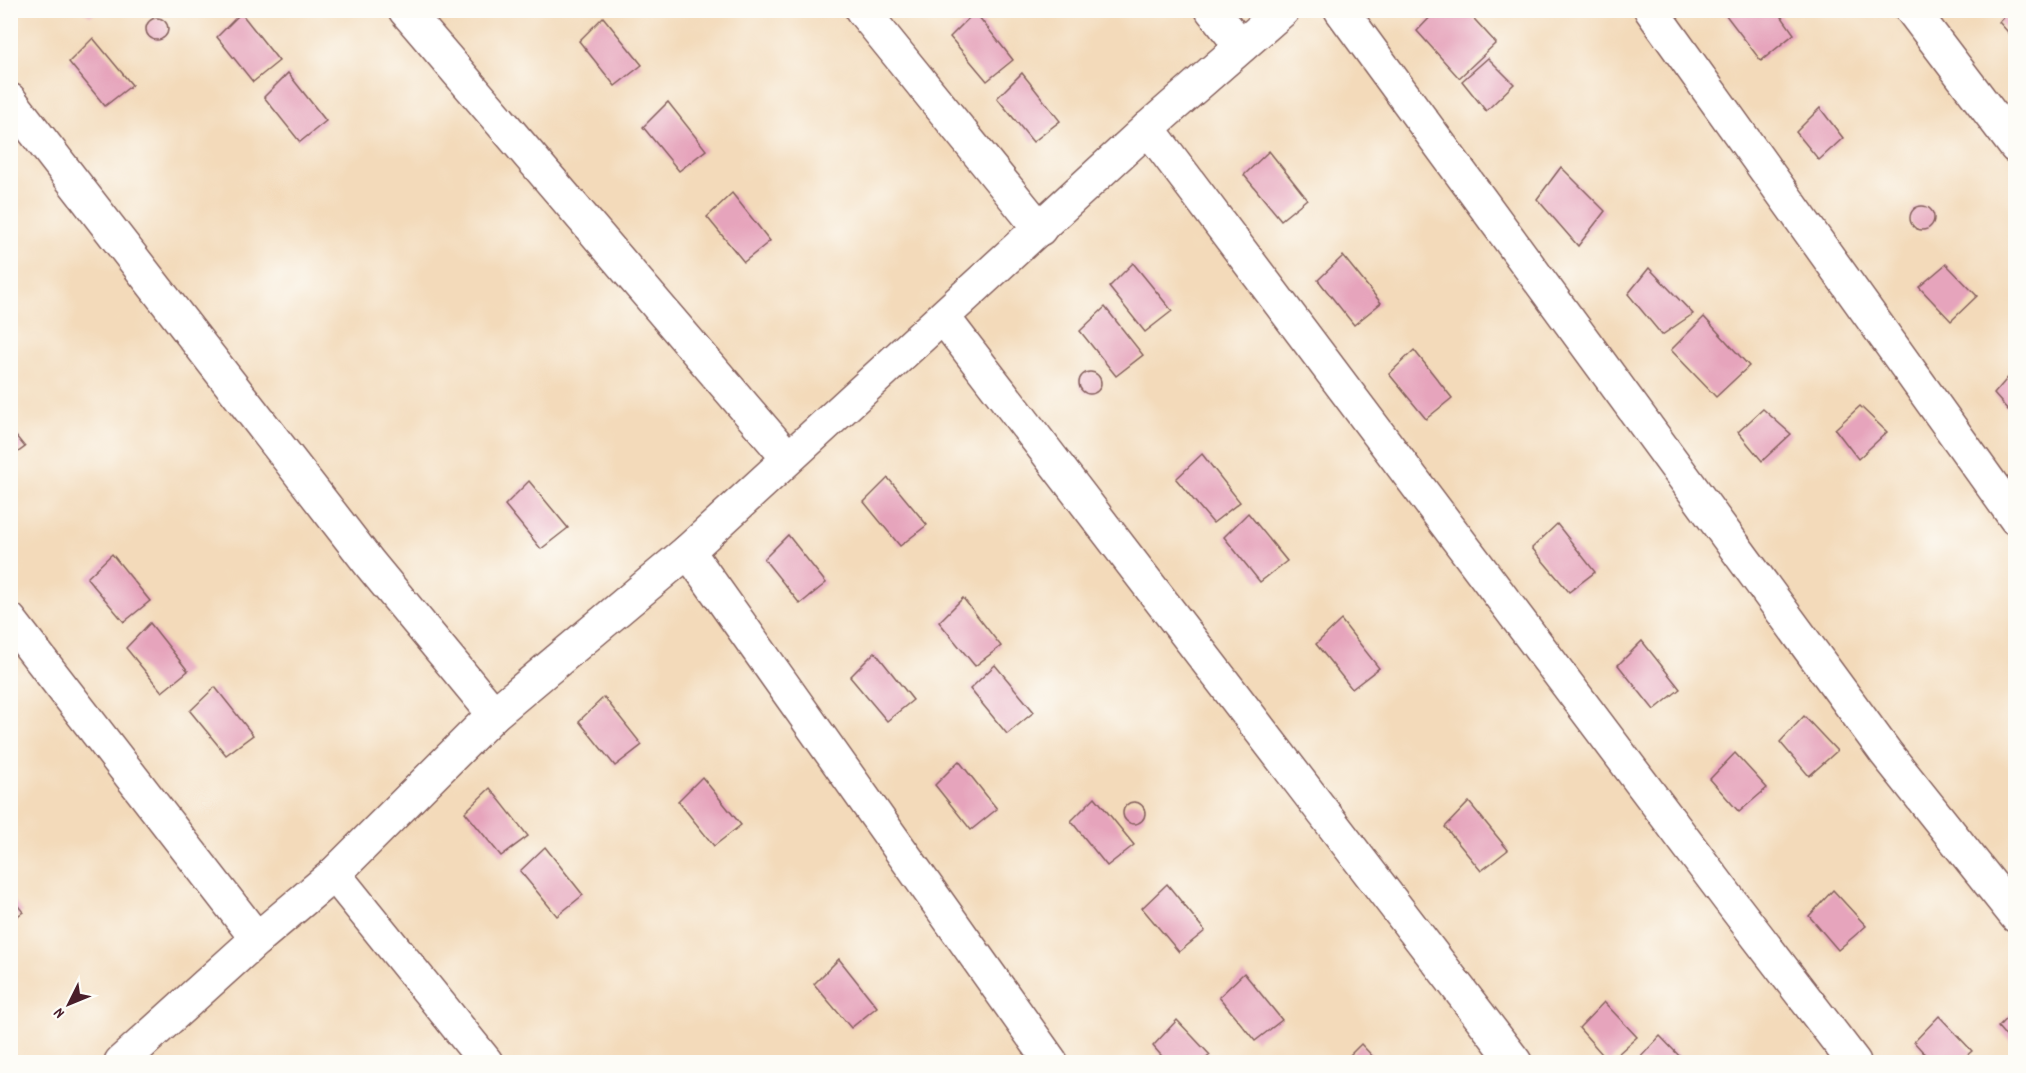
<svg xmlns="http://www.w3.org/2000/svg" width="2026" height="1073" font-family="Dekko,sans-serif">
<rect width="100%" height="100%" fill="#fdfcf7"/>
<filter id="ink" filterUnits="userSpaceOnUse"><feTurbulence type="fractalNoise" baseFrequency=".0167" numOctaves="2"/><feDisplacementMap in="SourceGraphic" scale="12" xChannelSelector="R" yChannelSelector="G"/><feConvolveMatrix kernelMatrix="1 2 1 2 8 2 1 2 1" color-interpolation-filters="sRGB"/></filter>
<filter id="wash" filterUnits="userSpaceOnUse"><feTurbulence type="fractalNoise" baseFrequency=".008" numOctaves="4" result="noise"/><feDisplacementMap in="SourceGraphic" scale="24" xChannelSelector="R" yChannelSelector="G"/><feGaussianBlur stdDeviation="1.35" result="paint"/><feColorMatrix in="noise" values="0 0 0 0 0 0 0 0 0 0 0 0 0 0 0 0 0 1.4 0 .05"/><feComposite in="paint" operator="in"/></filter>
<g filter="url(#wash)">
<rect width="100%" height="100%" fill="#f3daba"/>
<g id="blocks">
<g fill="#e6a4bc">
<polygon points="81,10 100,10 90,16"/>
<polygon points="1437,10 1466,10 1496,43 1459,78 1417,31"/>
<polygon points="1722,10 1777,10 1794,34 1761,61"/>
<polygon points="2010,10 2016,10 2016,41 1999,22"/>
<polygon points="975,12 1013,60 987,81 950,37"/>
<polygon points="241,13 279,61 253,82 217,37"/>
<polygon points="603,17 642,65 615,86 579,41"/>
<circle cx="157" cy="29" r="11"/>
<polygon points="93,38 132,85 105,106 69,62"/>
<polygon points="1488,58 1514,84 1486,111 1462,81"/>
<polygon points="288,73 326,121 300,142 264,97"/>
<polygon points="1022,73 1060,121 1033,142 997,98"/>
<polygon points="668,102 706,150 679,171 643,127"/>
<polygon points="1820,108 1843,138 1819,160 1796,132"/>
<polygon points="1269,151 1307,199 1281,220 1244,175"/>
<polygon points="1561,167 1605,211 1578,246 1537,199"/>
<polygon points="732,193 770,241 744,262 707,217"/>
<circle cx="1922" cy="218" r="12"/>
<polygon points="1343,256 1381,303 1354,325 1318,280"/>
<polygon points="1133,263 1172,311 1145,332 1109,287"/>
<polygon points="1946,264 1977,296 1951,321 1919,287"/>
<polygon points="1649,268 1693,314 1662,335 1628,294"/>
<polygon points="1105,307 1143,355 1116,376 1080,331"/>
<polygon points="1704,317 1749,366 1716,397 1671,350"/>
<polygon points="1414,350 1452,398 1426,419 1389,374"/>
<polygon points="2016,368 2016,419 1994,394"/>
<circle cx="1090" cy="383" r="11"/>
<polygon points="1860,406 1887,432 1858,459 1835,429"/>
<polygon points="1763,409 1791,434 1762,461 1738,432"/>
<polygon points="10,429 25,447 10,458"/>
<polygon points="1202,454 1240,502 1213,523 1176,479"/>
<polygon points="888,478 927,525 900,546 864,502"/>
<polygon points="529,481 568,528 541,549 505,505"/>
<polygon points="1248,513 1287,561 1260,582 1224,537"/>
<polygon points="1557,524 1595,572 1569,592 1532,548"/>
<polygon points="788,535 826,583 800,604 764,559"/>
<polygon points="112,554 150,601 124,622 87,578"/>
<polygon points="963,598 1001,646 975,666 939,622"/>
<polygon points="1341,620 1379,668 1352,689 1316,644"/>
<polygon points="150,623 188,671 162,692 126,648"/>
<polygon points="1642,641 1680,689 1654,710 1618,665"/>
<polygon points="875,652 913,700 887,721 850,677"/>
<polygon points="995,665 1034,712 1007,734 970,689"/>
<polygon points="215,687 253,735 226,755 190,711"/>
<polygon points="604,697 642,745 615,766 579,721"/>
<polygon points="1804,716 1837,751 1809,776 1780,742"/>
<polygon points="1735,753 1767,788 1739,812 1710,779"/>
<polygon points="959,761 997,809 971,830 935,785"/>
<polygon points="702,777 741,825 714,846 678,801"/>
<polygon points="490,788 528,836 501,856 465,812"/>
<polygon points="1095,797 1134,845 1107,866 1071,821"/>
<circle cx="1134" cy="813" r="11"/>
<polygon points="1469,802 1508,850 1481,871 1445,827"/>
<polygon points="545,847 583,895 557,916 520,871"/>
<polygon points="1167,884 1205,931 1179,952 1142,908"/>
<polygon points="1833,890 1866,926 1838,950 1809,916"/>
<polygon points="10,896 23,912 10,921"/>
<polygon points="839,959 877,1007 851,1028 814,984"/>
<polygon points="1244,973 1282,1020 1255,1041 1219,997"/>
<polygon points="1604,1002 1637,1037 1609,1062 1579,1028"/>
<polygon points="2016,1008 2016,1048 1998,1027"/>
<polygon points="1939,1016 1972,1051 1959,1062 1932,1062 1914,1042"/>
<polygon points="1177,1020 1210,1055 1202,1062 1167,1062 1153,1046"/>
<polygon points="1660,1036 1685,1062 1636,1062"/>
<polygon points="1361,1044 1378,1062 1343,1062"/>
</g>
</g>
</g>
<g filter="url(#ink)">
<use href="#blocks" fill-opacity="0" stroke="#85605d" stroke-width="1.5"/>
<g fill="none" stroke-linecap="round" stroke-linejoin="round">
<g stroke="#85605d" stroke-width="36">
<g id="minor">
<polyline points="405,10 788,458"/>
<polyline points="862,10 1040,229"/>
<polyline points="1212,10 1241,46"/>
<polyline points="1341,10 1886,753 2016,916"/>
<polyline points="1651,10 2016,519"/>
<polyline points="1912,10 2016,147"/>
<polyline points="10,100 370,564 494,714"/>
<polyline points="1148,128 1734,906 1854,1062"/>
<polyline points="943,317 1515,1062"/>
<polyline points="688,551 1051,1062"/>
<polyline points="10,620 257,939"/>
<polyline points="334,874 486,1062"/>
<polyline points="121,1062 257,939 334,874 494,714 688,551 1148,128 1283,10"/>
</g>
</g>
<use href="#minor" stroke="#fff" stroke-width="33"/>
</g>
</g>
<rect width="2026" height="1073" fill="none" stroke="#fdfcf7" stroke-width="36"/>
<g transform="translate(69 1004) rotate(227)" stroke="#fdfcf7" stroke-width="4.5" paint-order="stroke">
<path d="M0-4.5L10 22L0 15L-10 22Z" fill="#4a1f2b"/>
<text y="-9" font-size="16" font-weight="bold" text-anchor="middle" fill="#4a1f2b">N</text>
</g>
</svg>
